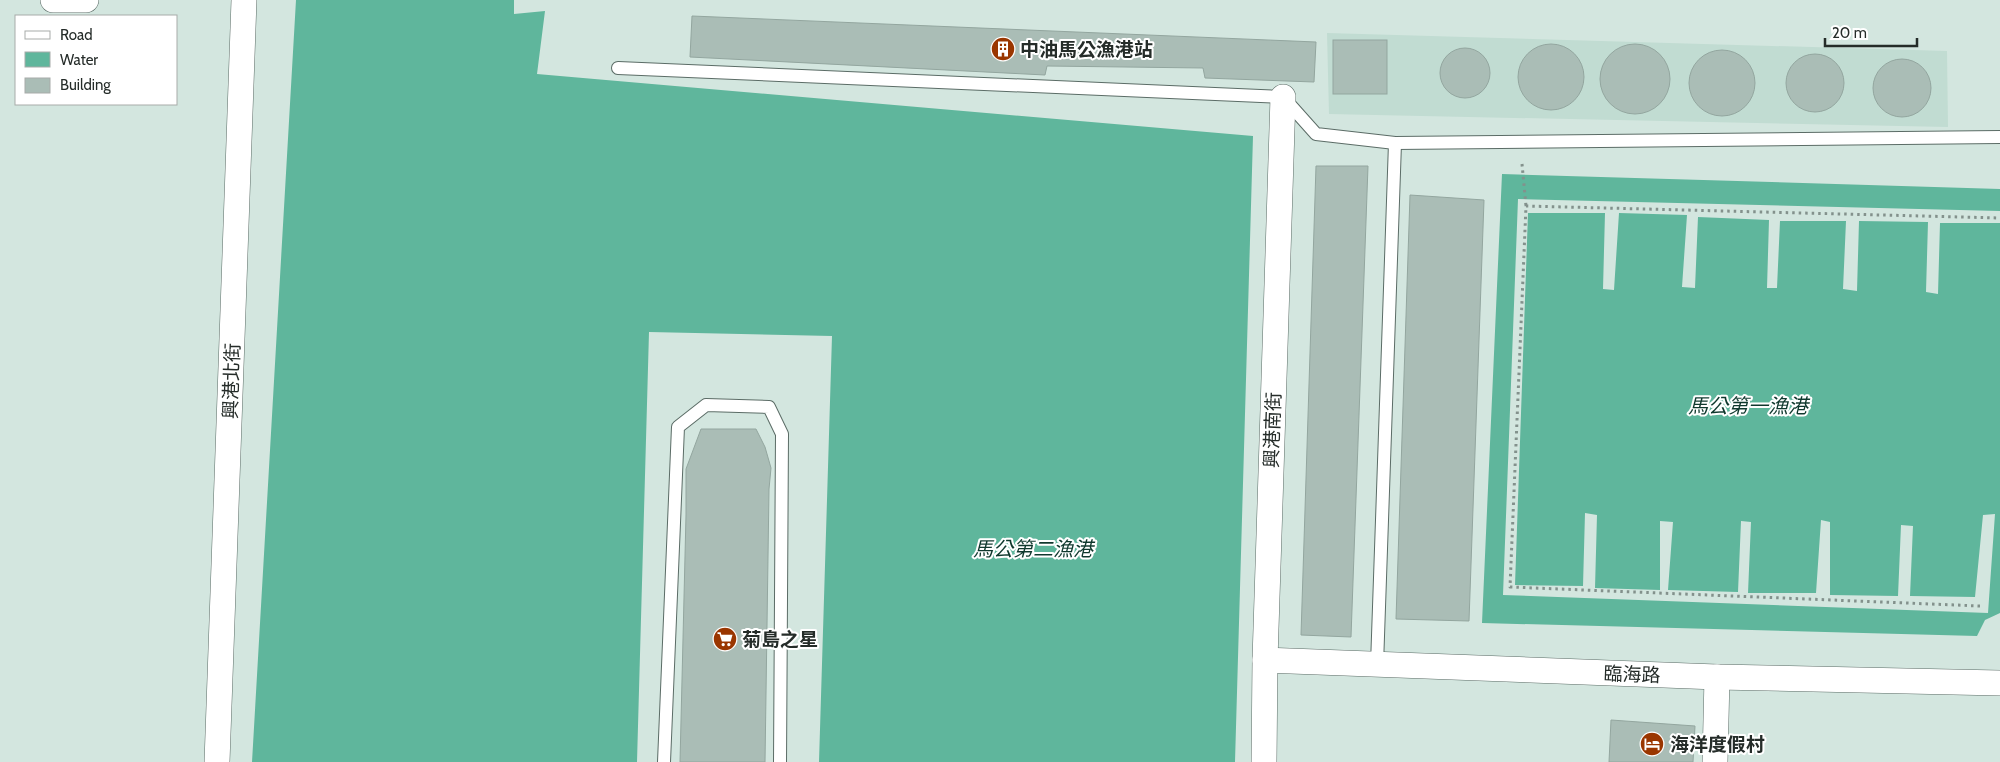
<svg xmlns="http://www.w3.org/2000/svg" width="2000" height="762" font-family="Cabin,'Noto Sans TC',sans-serif">
<rect width="100%" height="100%" fill="#d3e6df"/>
<polygon fill="#c1dcd2" points="1327,33 1947,51 1948,127 1329,114"/>
<g fill="#5fb69c">
<polygon points="296,0 514,0 514,14 545,11 537,74 1253,136 1235,762 819,762 832,336 649,332 637,762 252,762"/>
<polygon points="1502,174 2000,189 2000,613 1985,620 1977,636 1482,623"/>
</g>
<polygon fill="#d3e6df" points="1518,199 2000,211 2000,223 1940,223 1938,294 1926,292 1928,222 1859,221 1857,291 1843,289 1846,221 1780,221 1777,288 1767,288 1769,220 1698,217 1695,288 1682,287 1687,215 1619,213 1614,290 1603,289 1605,213 1528,213 1515,585 1583,586 1585,513 1597,515 1595,588 1660,590 1660,521 1673,522 1668,590 1738,592 1741,521 1751,522 1748,593 1816,593 1821,520 1830,522 1830,595 1898,596 1901,525 1913,526 1910,596 1975,597 1983,515 1995,514 1988,613 1503,595"/>
<g fill="#aabdb6" stroke="#93a69f">
<polygon points="692,16 1316,42 1314,82 1205,78 1203,68 1047,66 1045,75 690,57"/>
<rect x="1333" y="40" width="54" height="54"/>
<circle cx="1551" cy="77" r="33"/>
<circle cx="1635" cy="79" r="35"/>
<circle cx="1465" cy="73" r="25"/>
<circle cx="1722" cy="83" r="33"/>
<circle cx="1815" cy="83" r="29"/>
<circle cx="1902" cy="88" r="29"/>
<polygon points="1316,166 1368,166 1351,637 1301,635"/>
<polygon points="1410,195 1484,200 1469,621 1396,619"/>
<polygon points="701,429 756,429 765,447 771,468 769,489 765,762 680,762 686,515 686,469"/>
<polygon points="1611,720 1695,726 1693,762 1609,762"/>
</g>
<g fill="none" stroke-linecap="round" stroke-linejoin="round">
<g stroke="#5b6c66" stroke-width="14">
<g id="service">
<polyline points="618,68 1283,97 1316,134 1395,143 2000,137"/>
<polyline points="1377,665 1395,143"/>
<polyline points="664,762 678,427 706,405 769,407 782,434 780,762"/>
</g>
</g>
<g stroke="#5b6c66" stroke-width="26">
<g id="minor">
<polyline points="53,0 86,0"/>
<polyline points="1265,660 1717,677 2000,683"/>
<polyline points="217,762 244,0"/>
<polyline points="1264,762 1265,660 1283,97"/>
<polyline points="1715,762 1717,677"/>
</g>
</g>
<g stroke="#83918c" stroke-width="3" stroke-dasharray="2.5 4" stroke-linecap="butt">
<polyline points="1522,164 1526,206"/>
<polyline points="1980,606 1510,587 1526,206 2000,218"/>
</g>
<use href="#service" stroke="#fff" stroke-width="12"/>
<use href="#minor" stroke="#fff" stroke-width="25"/>
</g>
<defs>
<g id="building-disc" transform="scale(1.25)"><circle r="9.5" fill="#9a3600" stroke="#fff"/><path d="M-4-6H4V6H1V3H-1V6H-4ZM-2.5-4.3h1.7v1.8h-1.7ZM.8-4.3h1.7v1.8H.8ZM-2.5-1h1.7V.8h-1.7ZM.8-1h1.7V.8H.8Z" fill="#fff"/></g>
<g id="supermarket-disc" transform="scale(1.25)"><circle r="9.5" fill="#9a3600" stroke="#fff"/><path d="M-6-5.5h2.5l.6 2H6L4.5 2H-2.5L-4.4-4H-6ZM-1.5 3.2a1.3 1.3 0 1 0 .1 0ZM3 3.2a1.3 1.3 0 1 0 .1 0Z" fill="#fff"/></g>
<g id="hotel-disc" transform="scale(1.25)"><circle r="9.5" fill="#9a3600" stroke="#fff"/><path d="M-6-4.5h1.5V1H6V5H4.5V3h-9V5H-6ZM-4 0a1.8 1.8 0 1 1 3.6 0ZM.5 0V-2.5h3Q6-2.5 6 0Z" fill="#fff"/></g>
</defs>
<g fill-rule="evenodd">
<use href="#building-disc" x="1003" y="49"/>
<use href="#supermarket-disc" x="725" y="639"/>
<use href="#hotel-disc" x="1652" y="744"/>
</g>
<g text-anchor="middle" stroke-width="4" stroke-linejoin="round" paint-order="stroke">
<g font-size="19" font-weight="bold" fill="#252c29" stroke="#fff" text-anchor="start">
<text x="1020" y="56">中油馬公漁港站</text>
<text x="742" y="646">菊島之星</text>
<text x="1670" y="751">海洋度假村</text>
</g>
<g font-size="19" fill="#252c29" stroke="#fff">
<text transform="translate(231 381) rotate(-88)" y="7">興港北街</text>
<text transform="translate(1272 430) rotate(-88)" y="7">興港南街</text>
<text transform="translate(1632 674) rotate(2)" y="7">臨海路</text>
</g>
<g font-size="20" font-style="italic" fill="#0f382d" stroke="#fff">
<text x="1748" y="413">馬公第一漁港</text>
<text x="1033" y="556">馬公第二漁港</text>
</g>
</g>
<rect x="15" y="15" width="162" height="90" fill="#ffffff" stroke="#a8aba9"/>
<rect x="25" y="31" width="25" height="8" fill="#ffffff" stroke="#a8aba9"/>
<text x="60" y="40" font-size="15" fill="#252c29">Road</text>
<rect x="25" y="52" width="25" height="15" fill="#5fb69c" stroke="#a8aba9"/>
<text x="60" y="65" font-size="15" fill="#252c29">Water</text>
<rect x="25" y="78" width="25" height="15" fill="#aabdb6" stroke="#a8aba9"/>
<text x="60" y="90" font-size="15" fill="#252c29">Building</text>
<path d="M1825 38v8h92v-8" fill="none" stroke="#252c29" stroke-width="2.5"/>
<text x="1832" y="38" font-size="15" fill="#252c29" stroke="#ffffff" stroke-width="4" paint-order="stroke">20 m</text>
</svg>
